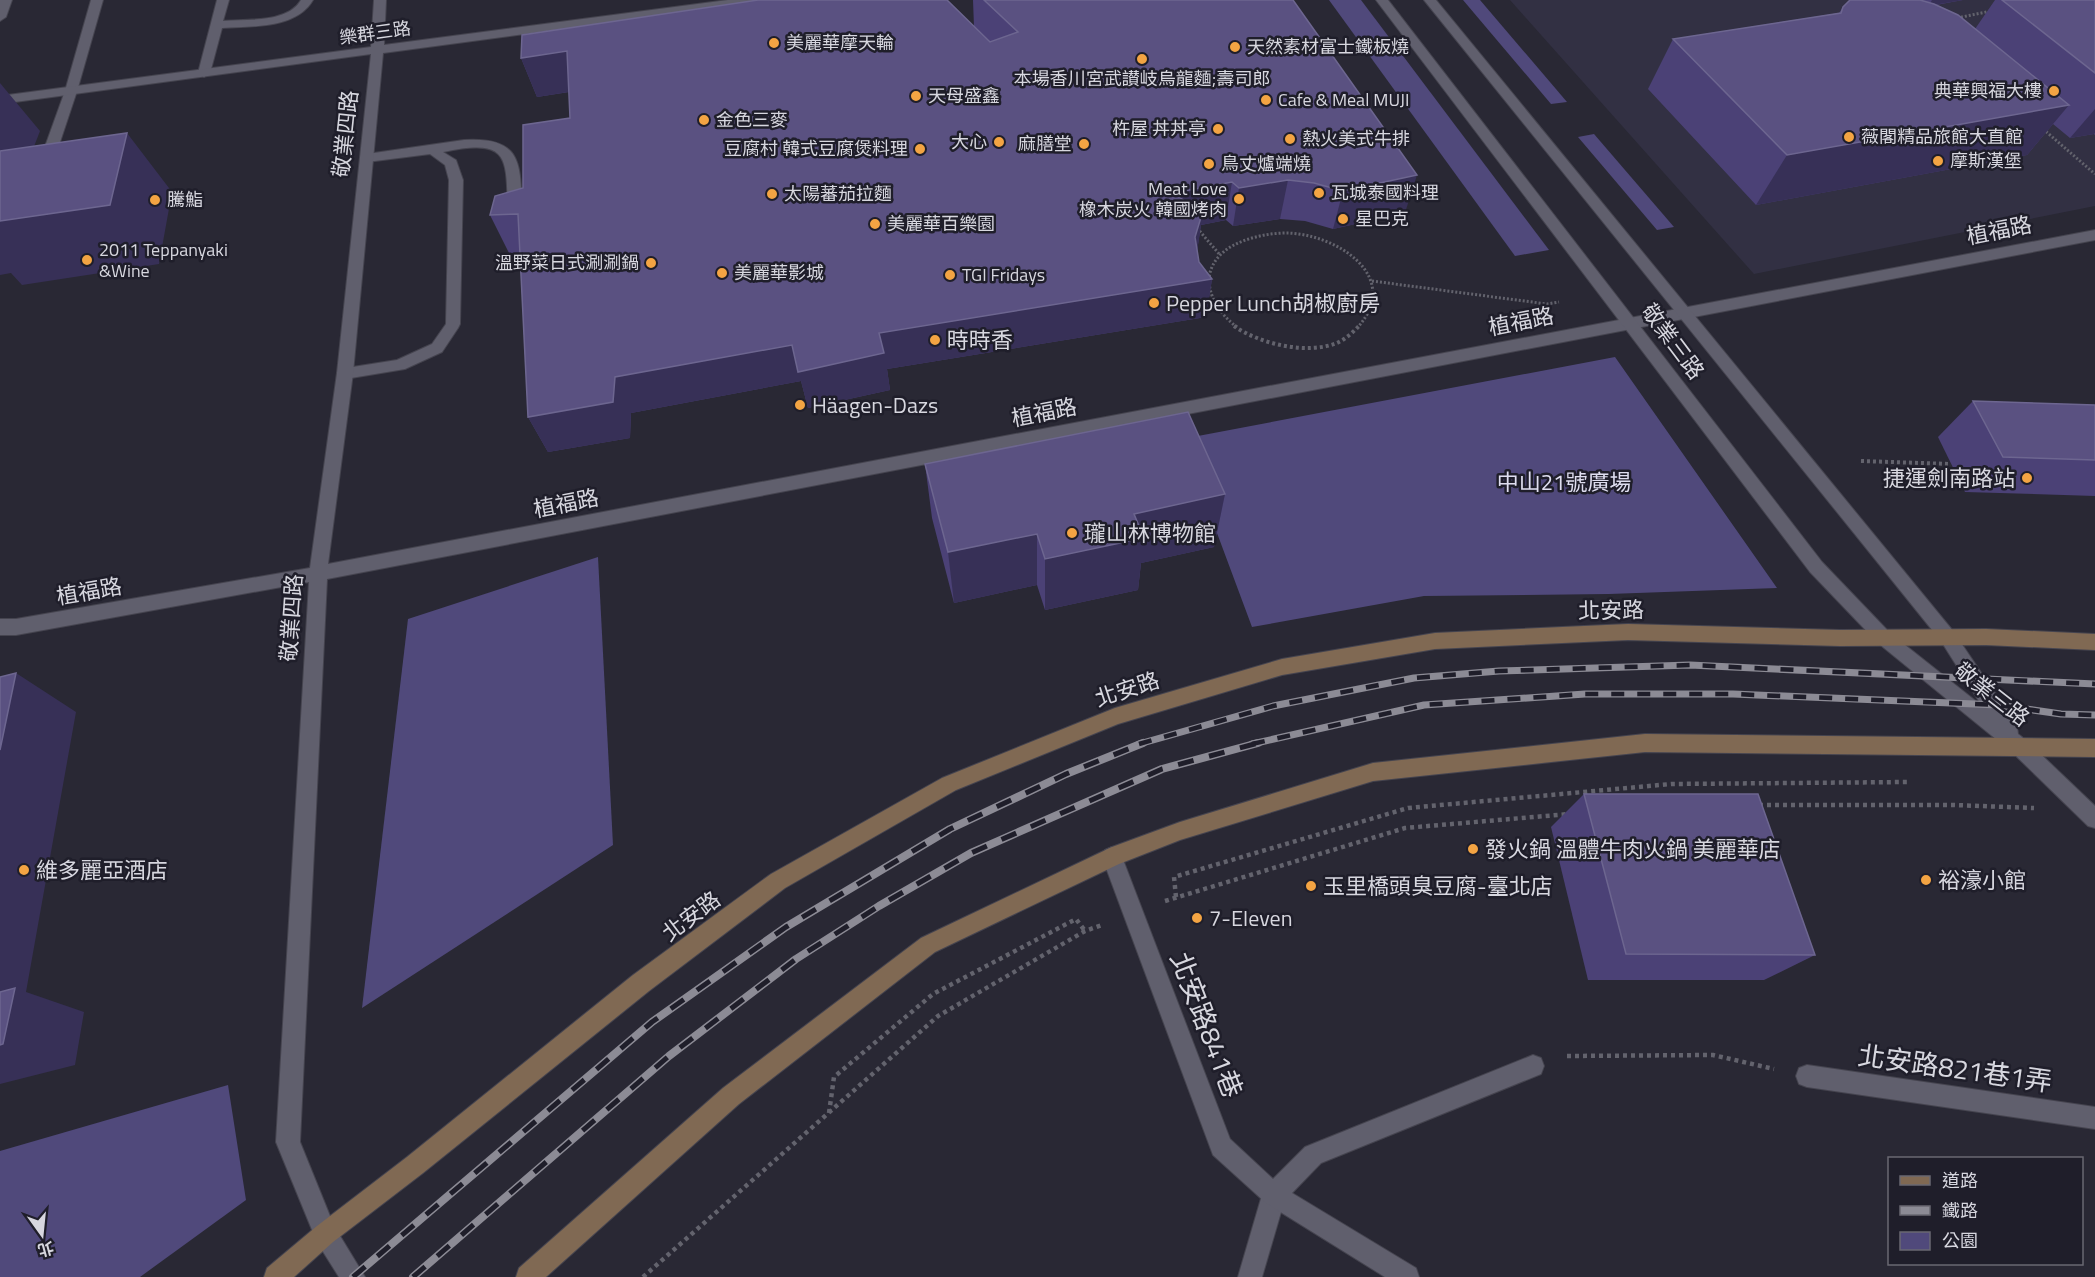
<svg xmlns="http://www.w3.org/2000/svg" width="2095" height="1277" font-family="'Titillium Web','Noto Sans TC',sans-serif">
<rect width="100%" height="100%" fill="#292834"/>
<polygon fill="#323043" points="1510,0 2095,0 2095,206 1754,274"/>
<g fill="#50497b">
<polygon points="1329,0 1361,0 1549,250 1515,256"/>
<polygon points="1463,0 1480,0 1567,102 1551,104"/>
<polygon points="1594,134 1674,227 1657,230 1578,137"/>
<polygon points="1615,357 1777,588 1609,594 1424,596 1252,627 1182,439"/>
<polygon points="598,557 613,845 362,1008 408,619"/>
<polygon points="228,1085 246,1200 140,1277 0,1277 0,1151"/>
</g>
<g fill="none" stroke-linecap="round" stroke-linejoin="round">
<g stroke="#45444f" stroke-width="2">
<g id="service">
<polygon points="0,0 12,0 6,17 0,21"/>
<polygon points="91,0 103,0 77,91 52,166 50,169 40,169 38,166 65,91"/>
<path d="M217 0H229L223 21C247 19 288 23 301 0H313C296 29 252 26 222 28L210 73 204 77 198 73Z"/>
<path d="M464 140C525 136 520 167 522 215L515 219 508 215C506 157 511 138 443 152L456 160 463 180 460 324 458 328 442 352 405 369 345 379 340 377 337 373 340 369 397 360 432 344 446 324 449 180 445 165 430 154 367 162 360 158 367 154Z"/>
<polygon points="1274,1183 1282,1187 1286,1195 1262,1277 1238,1277 1262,1195 1266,1187"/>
</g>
</g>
<g stroke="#45444f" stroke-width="2">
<g id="minor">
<polygon points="374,0 386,0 384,45 728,0 760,0 754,3 383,53 353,373 328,564 2095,230 2095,240 327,579 300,1142 334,1226 365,1277 339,1277 317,1242 276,1142 309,582 16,635 0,635 0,619 16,619 310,568 337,373 371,54 0,104 0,96 371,47"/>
<polygon points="2020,738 2027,741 2095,806 2095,828 2088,826 2013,753 2010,747 2013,741"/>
<polygon points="1112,847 1119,850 1122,857 1230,1139 1273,1179 1305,1147 1533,1055 1541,1058 1544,1066 1541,1074 1321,1163 1292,1193 1416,1268 1419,1277 1385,1277 1266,1203 1213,1155 1102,857 1105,850"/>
<polygon points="1807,1065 2095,1107 2095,1129 1807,1087 1799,1084 1796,1076 1799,1068"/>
</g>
</g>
<g stroke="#45444f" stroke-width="2">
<polygon id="tertiary" points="1376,0 1388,0 1822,562 1890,633 1982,706 1941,641 1424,0 1436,0 1953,631 2017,726 2018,734 2027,741 2030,747 2027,753 2020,756 2013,753 1878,643 1810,572"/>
</g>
<g stroke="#45444f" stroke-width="2">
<g id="secondary">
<polygon points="1628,624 1840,630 1986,629 2095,634 2095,650 1986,645 1840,646 1628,640 1435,649 1282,675 1118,724 956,790 785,888 649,991 423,1173 333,1242 294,1277 264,1277 267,1268 317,1226 407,1157 633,975 771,874 942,778 1115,708 1282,659 1435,633"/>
<polygon points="1645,734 2095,739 2095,757 1645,752 1373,781 1180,840 1119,864 935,952 739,1104 546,1277 516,1277 519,1268 723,1088 921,938 1112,847 1180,822 1373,763"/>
</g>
</g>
<g stroke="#63636d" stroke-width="3" stroke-dasharray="2 2" stroke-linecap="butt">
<polyline points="1957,18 1991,11"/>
<polyline points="2043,129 2095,174"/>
<polyline points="1197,228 1220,255"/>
<polyline points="1372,281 1547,304 1559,302"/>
<path d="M1237 327C1222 316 1210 300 1209 281 1209 265 1220 252 1234 245 1250 237 1269 233 1287 233 1336 234 1403 276 1358 327"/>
</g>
<g stroke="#63636d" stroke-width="4" stroke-dasharray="3 3" stroke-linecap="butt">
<path d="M1234 326C1260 344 1307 355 1337 343 1346 339 1353 332 1359 326"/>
<polyline points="1861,461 1951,464"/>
</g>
<g stroke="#63636d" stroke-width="4.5" stroke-dasharray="4 4" stroke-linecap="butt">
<polyline points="1759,805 1954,805 2034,808"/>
<polyline points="1176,897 1174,877 1408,808 1671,784 1909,782"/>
<polyline points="1165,901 1405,828 1569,814"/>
<polyline points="1567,1056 1713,1055 1774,1069"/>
<polyline points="829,1113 834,1077 933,994 1076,919 1085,931"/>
<polyline points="643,1277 938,1016 1085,931 1102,925"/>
</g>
<use href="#service" fill="#605f6d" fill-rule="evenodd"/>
<use href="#minor" fill="#605f6d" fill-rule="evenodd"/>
<use href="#tertiary" fill="#605f6d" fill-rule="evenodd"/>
<use href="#secondary" fill="#806953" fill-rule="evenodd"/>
<g stroke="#8c8b95" stroke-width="7">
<g id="rail-far1">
<polyline points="1139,744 1273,706 1414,678 1499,671 1690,665 2095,684"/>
<polyline points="1252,744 1424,705 1585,694 1733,694 1998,705 2061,714 2095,715"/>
</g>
</g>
<g stroke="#8c8b95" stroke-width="8">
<g id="rail">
<polyline points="353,1277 652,1022 786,927 950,829 1066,774 1143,743"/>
<polyline points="413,1277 669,1056 796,959 879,906 971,853 1162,769 1258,743"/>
</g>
</g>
<use href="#rail-far1" stroke="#1f1e2a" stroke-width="4.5" stroke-dasharray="13" stroke-linecap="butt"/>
<use href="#rail" stroke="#1f1e2a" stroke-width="5" stroke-dasharray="16" stroke-linecap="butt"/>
</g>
<g fill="#4b4176">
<polygon points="973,0 1293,0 1405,213 1333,229 1305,221 1280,219 1233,226 1226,220 1201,225 1197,251 1199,262 1212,279 1206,317 887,369 890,390 808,408 801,381 631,413 630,438 548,452 528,417 520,253 509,253 490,215 523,188 570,118 569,92 537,97 521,58 974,27"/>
<polygon points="1850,0 1963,0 1936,5 1975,29 1995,0 2095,0 2095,135 2094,134 2070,138 2053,124 2027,155 1756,205 1648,89 1673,39 1839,13 1843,7"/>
<polygon points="1973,401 2095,405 2095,496 1965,492 1938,437"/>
<polygon points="925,464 1225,494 1214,547 1141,563 1138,590 1045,610 1037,585 954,603 932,518"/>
<polygon points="1584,794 1815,955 1764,980 1588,980 1551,827"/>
</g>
<g fill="#373057">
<polygon points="1932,0 1963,0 1928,6"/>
<polygon points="567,51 581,90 537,97 521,58"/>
<polygon points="0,83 40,131 7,216 0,217"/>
<polygon points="2069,105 2027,155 1756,205 1787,155"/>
<polygon points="2095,109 2095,133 2094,134 2070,138"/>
<polygon points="127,133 172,192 159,264 22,285 11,273 0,275 0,221"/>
<polygon points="1417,175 1405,213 1333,229 1343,191"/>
<polygon points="1288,180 1280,219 1233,226 1239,188"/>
<polygon points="1232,182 1226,220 1201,225 1197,252 1174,193"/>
<polygon points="1212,279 1206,317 887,369 890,390 808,408 801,381 631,413 630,438 548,452 528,417 615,377 792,345 879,333"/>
<polygon points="1225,494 1214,547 1141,563 1138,590 1045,610 1045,559 1134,514"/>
<polygon points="1037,534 1037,585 954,603 948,552"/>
<polygon points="16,673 76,712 26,992 84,1012 75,1065 0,1084 0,750"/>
</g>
<g fill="#5a5181" stroke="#6d6690" stroke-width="1.5">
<polygon points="758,0 947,0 990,42 1018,32 984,0 1293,0 1417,175 1343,191 1314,183 1288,180 1239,188 1232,182 1174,193 1202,214 1195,237 1199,262 1212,279 879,333 884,353 798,372 792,345 615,377 613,402 528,417 518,214 490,215 495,196 523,188 523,125 570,118 567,51 521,58 522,35"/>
<polygon points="1850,0 1920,0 1934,4 1958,15 2069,105 1787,155 1673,39 1841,13 1843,7"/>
<polygon points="2002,0 2095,0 2095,73"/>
<polygon points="127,133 110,205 0,221 0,151"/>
<polygon points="1973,401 2095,405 2095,460 2003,457"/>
<polygon points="1188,412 1225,494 1134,514 1144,538 1045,559 1037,534 948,552 925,464"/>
<polygon points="16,673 0,750 0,677"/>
<polygon points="1584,794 1758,794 1815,955 1626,954"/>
<polygon points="15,988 3,1044 0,1045 0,992"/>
</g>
<g fill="#f3a443" stroke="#1f1e2a" stroke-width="2">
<circle cx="774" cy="43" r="6"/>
<circle cx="1235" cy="47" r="6"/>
<circle cx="1142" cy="59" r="6"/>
<circle cx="2054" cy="91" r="6"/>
<circle cx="916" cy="96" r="6"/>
<circle cx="1266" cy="100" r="6"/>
<circle cx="704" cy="120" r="6"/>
<circle cx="1218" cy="129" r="6"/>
<circle cx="1849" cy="137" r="6"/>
<circle cx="1290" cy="139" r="6"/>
<circle cx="999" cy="142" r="6"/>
<circle cx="1084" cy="144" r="6"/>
<circle cx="920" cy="149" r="6"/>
<circle cx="1938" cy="161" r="6"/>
<circle cx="1209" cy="164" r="6"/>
<circle cx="1319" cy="193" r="6"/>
<circle cx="772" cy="194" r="6"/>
<circle cx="1239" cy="199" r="6"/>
<circle cx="155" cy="200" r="6"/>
<circle cx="1343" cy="219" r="6"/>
<circle cx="875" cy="224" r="6"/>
<circle cx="87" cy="260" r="6"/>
<circle cx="651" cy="263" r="6"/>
<circle cx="722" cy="273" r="6"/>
<circle cx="950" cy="275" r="6"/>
<circle cx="1154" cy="303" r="6"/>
<circle cx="935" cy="340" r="6"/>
<circle cx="800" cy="405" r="6"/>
<circle cx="2027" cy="478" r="6"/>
<circle cx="1072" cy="533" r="6"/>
<circle cx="1473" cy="849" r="6"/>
<circle cx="24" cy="870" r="6"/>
<circle cx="1926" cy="880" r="6"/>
<circle cx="1311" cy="886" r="6"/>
<circle cx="1197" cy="918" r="6"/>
</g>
<g text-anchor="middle" stroke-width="5" stroke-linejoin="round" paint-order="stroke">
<g font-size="18" fill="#d7d7df" stroke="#1f1e2a">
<text transform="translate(375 33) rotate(-8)" y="6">樂群三路</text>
</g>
<g font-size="18" fill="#d7d7df" stroke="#1f1e2a" text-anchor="start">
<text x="786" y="49">美麗華摩天輪</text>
<text x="1247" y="53">天然素材富士鐵板燒</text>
<text x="1142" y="85" text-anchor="middle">本場香川宮武讃岐烏龍麵;壽司郎</text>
<text x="2042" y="97" text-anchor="end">典華興福大樓</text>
<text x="928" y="102">天母盛鑫</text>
<text x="1278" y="106">Cafe &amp; Meal MUJI</text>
<text x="716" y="126">金色三麥</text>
<text x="1206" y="135" text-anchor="end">杵屋 丼丼亭</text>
<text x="1861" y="143">薇閣精品旅館大直館</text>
<text x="1302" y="145">熱火美式牛排</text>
<text x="987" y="148" text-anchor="end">大心</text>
<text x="1072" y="150" text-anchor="end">麻膳堂</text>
<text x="908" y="155" text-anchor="end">豆腐村 韓式豆腐煲料理</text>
<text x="1950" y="167">摩斯漢堡</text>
<text x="1221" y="170">鳥丈爐端燒</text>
<text x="1227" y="195" text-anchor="end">Meat Love<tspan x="1227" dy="21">橡木炭火 韓國烤肉</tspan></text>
<text x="1331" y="199">瓦城泰國料理</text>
<text x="784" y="200">太陽蕃茄拉麵</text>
<text x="167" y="206">騰鮨</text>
<text x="1355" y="225">星巴克</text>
<text x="887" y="230">美麗華百樂園</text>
<text x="99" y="256">2011 Teppanyaki<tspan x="99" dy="21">&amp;Wine</tspan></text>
<text x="639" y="269" text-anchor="end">溫野菜日式涮涮鍋</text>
<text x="734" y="279">美麗華影城</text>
<text x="962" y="281">TGI Fridays</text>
</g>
<g font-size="22" fill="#d7d7df" stroke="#1f1e2a">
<text transform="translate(345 134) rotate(-84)" y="8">敬業四路</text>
<text transform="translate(1999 230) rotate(-11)" y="8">植福路</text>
<text transform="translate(1521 321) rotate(-11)" y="8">植福路</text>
<text transform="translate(1673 341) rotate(53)" y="8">敬業三路</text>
<text transform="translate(1044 412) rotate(-11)" y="8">植福路</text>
<text transform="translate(566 503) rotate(-11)" y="8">植福路</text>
<text transform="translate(89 591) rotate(-10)" y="8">植福路</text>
<text transform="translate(1611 610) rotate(-1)" y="8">北安路</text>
<text transform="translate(291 618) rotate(-86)" y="8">敬業四路</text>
<text transform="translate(1127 689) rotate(-18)" y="8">北安路</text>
<text transform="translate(1992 694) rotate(38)" y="8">敬業三路</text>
<text transform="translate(691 916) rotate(-37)" y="8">北安路</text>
</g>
<g font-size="22" fill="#d7d7df" stroke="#1f1e2a" text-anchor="start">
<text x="1166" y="311">Pepper Lunch胡椒廚房</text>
<text x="947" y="348">時時香</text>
<text x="812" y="413">Häagen-Dazs</text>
<text x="2015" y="486" text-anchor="end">捷運劍南路站</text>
<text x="1084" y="541">瓏山林博物館</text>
<text x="1485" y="857">發火鍋 溫體牛肉火鍋 美麗華店</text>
<text x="36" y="878">維多麗亞酒店</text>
<text x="1938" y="888">裕濠小館</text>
<text x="1323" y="894">玉里橋頭臭豆腐-臺北店</text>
<text x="1209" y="926">7-Eleven</text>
</g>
<g font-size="22" fill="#dfdef0" stroke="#1f1e2a">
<text x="1564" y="490">中山21號廣場</text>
</g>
<g font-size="27" fill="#d7d7df" stroke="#1f1e2a">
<text transform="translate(1206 1025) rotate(69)" y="9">北安路841巷</text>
<text transform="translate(1955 1069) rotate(8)" y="9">北安路821巷1弄</text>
</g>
</g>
<rect x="1888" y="1157" width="195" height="108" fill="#1f1e2a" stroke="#696872" stroke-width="1.5"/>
<rect x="1900" y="1176" width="30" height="9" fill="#806953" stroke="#696872" stroke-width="1.5"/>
<text x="1942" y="1187" font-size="18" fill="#d7d7df">道路</text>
<rect x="1900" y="1206" width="30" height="9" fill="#8c8b95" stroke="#696872" stroke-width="1.5"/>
<text x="1942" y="1217" font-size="18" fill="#d7d7df">鐵路</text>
<rect x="1900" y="1232" width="30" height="18" fill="#50497b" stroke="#696872" stroke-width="1.5"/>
<text x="1942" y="1247" font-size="18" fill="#d7d7df">公園</text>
<g transform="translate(42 1235) rotate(165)" stroke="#1f1e2a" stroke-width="4.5" paint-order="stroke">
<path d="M0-4.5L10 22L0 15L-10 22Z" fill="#d7d7df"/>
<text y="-9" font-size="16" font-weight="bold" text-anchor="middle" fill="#d7d7df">北</text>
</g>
</svg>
